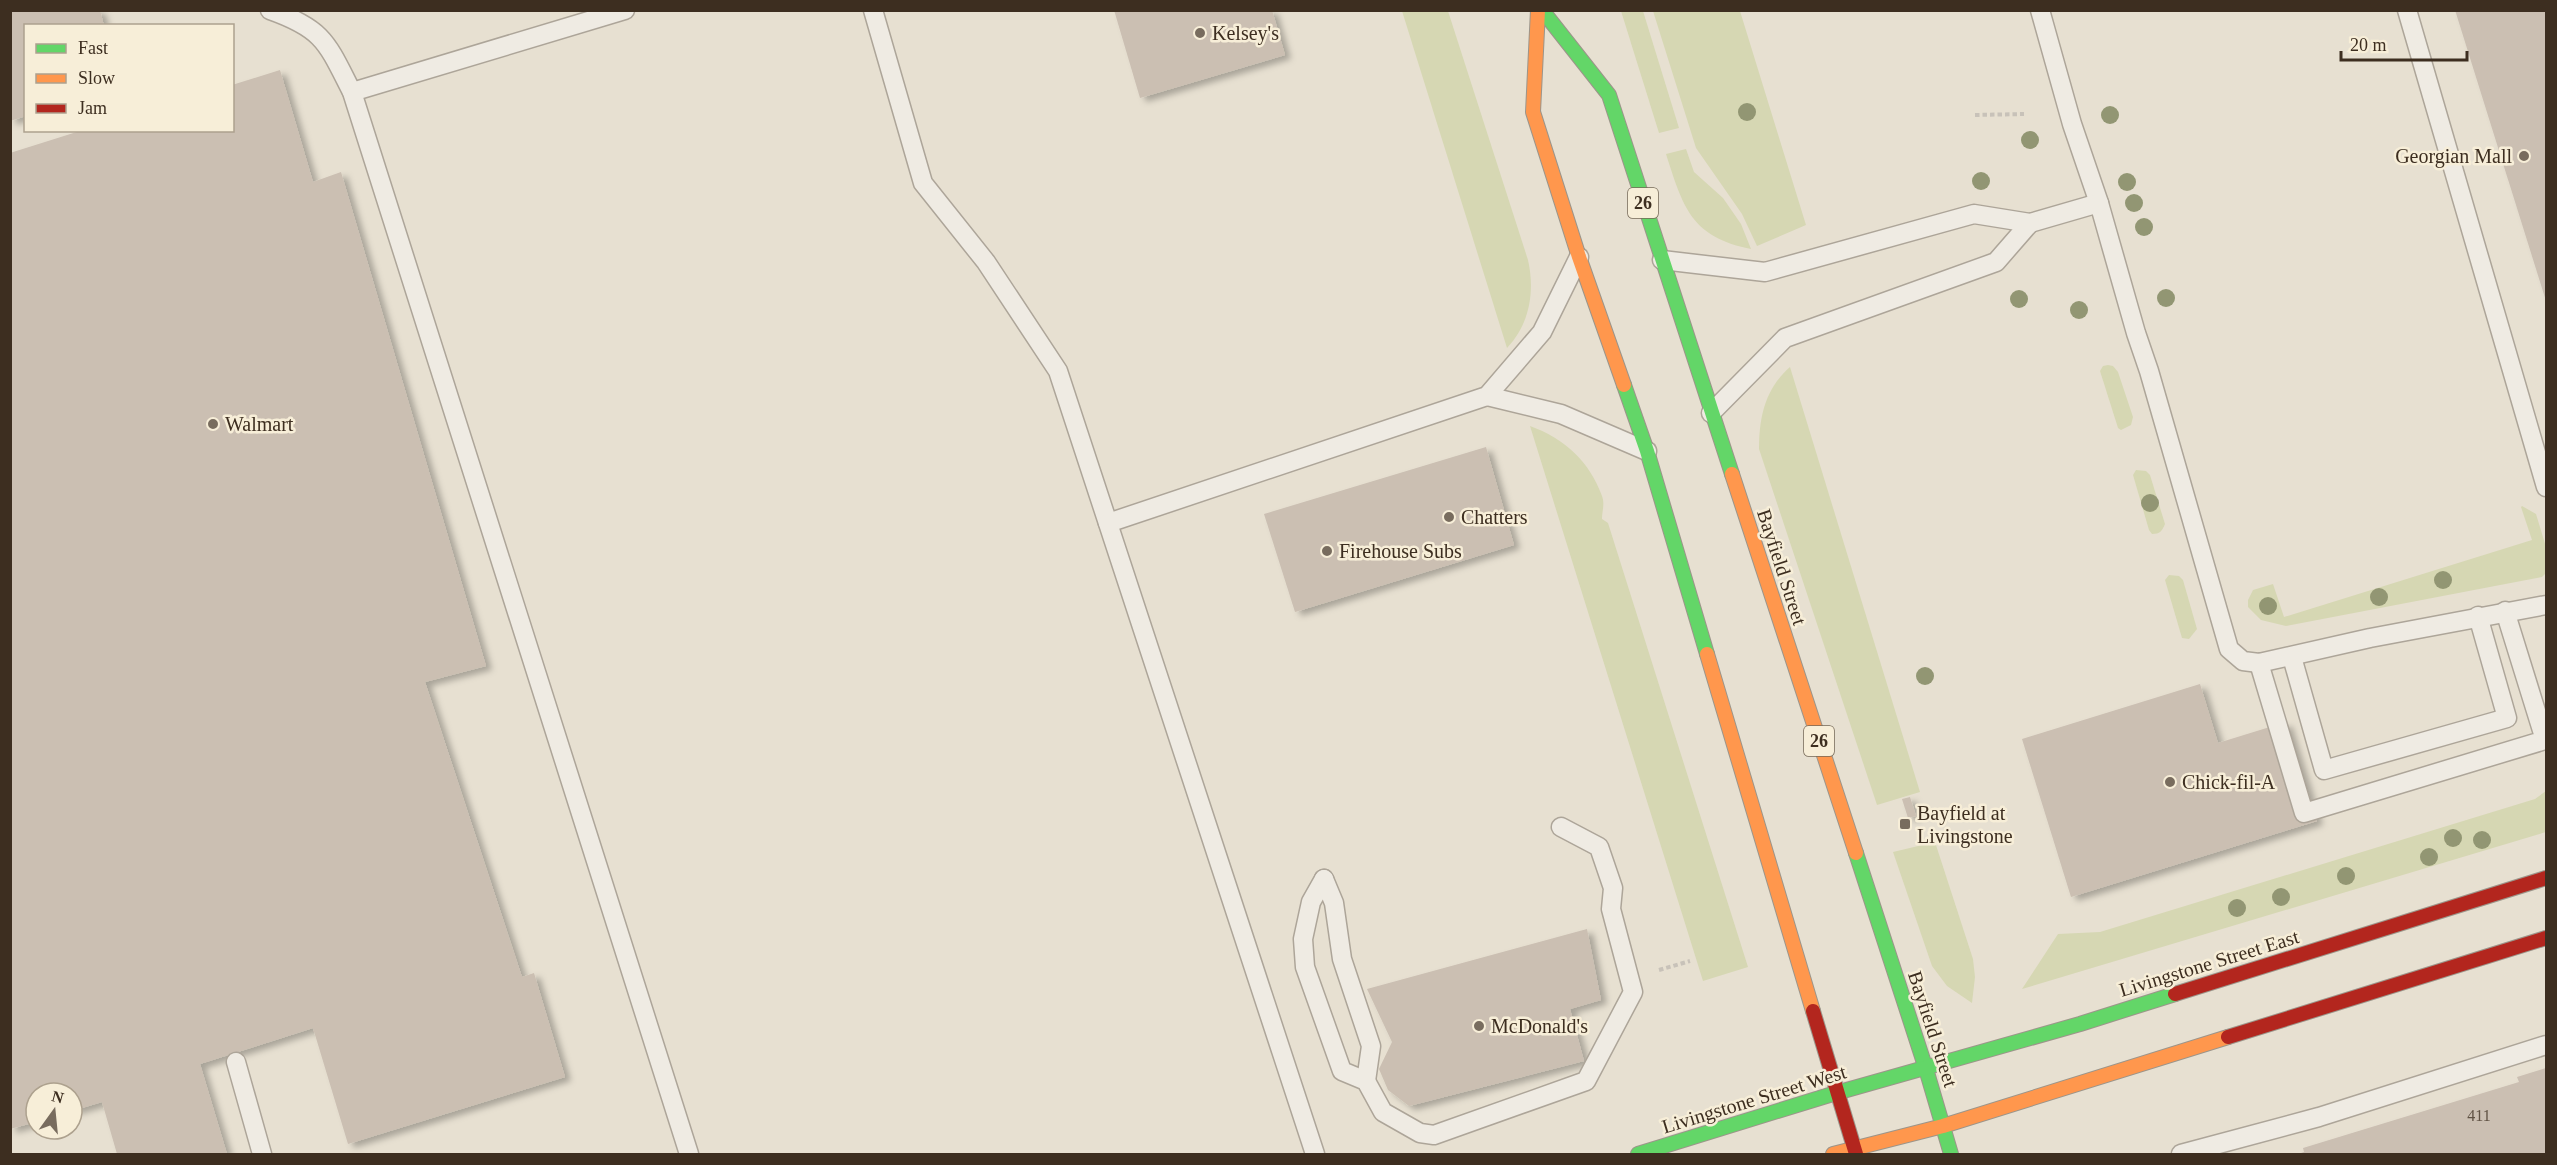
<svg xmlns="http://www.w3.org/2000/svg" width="2557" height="1165" font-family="'Times New Roman',serif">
<defs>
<filter id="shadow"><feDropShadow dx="6" dy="4" stdDeviation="3" flood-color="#0004"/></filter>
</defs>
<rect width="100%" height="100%" fill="#e7e0d1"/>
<g fill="#d6d7b3">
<path d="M1402 11H1448L1528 260C1535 291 1530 324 1507 348Z"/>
<polygon points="1621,11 1643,11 1679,128 1659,133"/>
<polygon points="1653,11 1740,11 1806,225 1757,246 1742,214 1696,148"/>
<path d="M1686 149 1694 172 1723 198 1741 224 1751 249C1691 237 1683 207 1666 154Z"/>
<polygon points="2108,365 2113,366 2118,372 2133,417 2131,425 2121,430 2118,428 2100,371 2103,366"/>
<path d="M1790 367 1920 792 1877 805 1759 449C1759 417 1765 389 1790 367Z"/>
<path d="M1530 426C1564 438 1590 462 1602 496 1605 504 1602 511 1602 519L1608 523 1748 967 1703 981Z"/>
<path d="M2136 470 2146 471 2150 475 2165 524C2162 531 2160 534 2152 534L2149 530 2133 475Z"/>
<polygon points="2522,506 2536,514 2546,547 2546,573 2542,577 2286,626 2261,620 2248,607 2248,600 2253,590 2273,584 2284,617 2532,540 2521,507"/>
<polygon points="2169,575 2179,576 2183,580 2197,629 2189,639 2182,638 2165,580"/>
<polygon points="2546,791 2546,832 2022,989 2058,934 2100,932 2535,799"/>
<polygon points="1935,842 1973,959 1975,977 1972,1003 1947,986 1932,966 1893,852"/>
</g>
<g fill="#cbbfb2" filter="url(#shadow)">
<polygon points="10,10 100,10 104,26 26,26 26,116 10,121"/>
<polygon points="1114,10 1272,10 1285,55 1140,98"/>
<polygon points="2455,10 2546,10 2546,301"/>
<polygon points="280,70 313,182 341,172 486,666 425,682 522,977 534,973 565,1077 348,1144 313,1028 200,1064 227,1154 117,1154 102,1102 72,1111 72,1093 36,1093 36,1122 10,1129 10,153 83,130 232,130 232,85"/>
<polygon points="1486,447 1514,545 1295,612 1264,514"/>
<polygon points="2200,684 2218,743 2286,722 2317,821 2071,897 2022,739"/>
<polygon points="1910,797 1916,816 1908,818 1902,799"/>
<polygon points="1587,929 1601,1000 1570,1009 1584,1061 1409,1106 1388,1090 1379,1069 1392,1042 1367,989"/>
<polygon points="2546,1068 2546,1154 2298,1154 2304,1152 2303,1148 2519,1082 2517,1077"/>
</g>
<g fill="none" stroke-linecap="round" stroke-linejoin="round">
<g stroke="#ada599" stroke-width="21">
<g id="lane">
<path d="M270 10C324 29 327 43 352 92L689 1154"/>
<polyline points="873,10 923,183 986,262 1058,371 1315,1154"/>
<polyline points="2040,10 2072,124 2099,203 2136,333 2149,371 2229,649 2243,661 2259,663 2370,638 2546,605"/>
<polyline points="2407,10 2546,487"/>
<polyline points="352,92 625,10"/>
<polyline points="1662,260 1765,272 1974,214 2030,223 2099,203"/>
<polyline points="1487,396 1561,414 1647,451"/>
<polyline points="1711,413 1785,338 1996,262 2030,223"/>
<polyline points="1108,523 1487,396 1542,332 1579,257"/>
<polyline points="2292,657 2324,770 2507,718 2478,616"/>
<polyline points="2259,663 2304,813 2545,740 2505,611"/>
<polyline points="1324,879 1311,902 1303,939 1305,967 1342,1071 1366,1081 1383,1112 1420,1133 1434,1135 1586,1081 1633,992 1611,909 1613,888 1599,847 1561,827"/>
<polyline points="1324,879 1334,903 1342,959 1371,1046 1366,1081"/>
<polyline points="236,1062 262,1154"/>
<polyline points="2181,1154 2319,1117 2546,1045"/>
</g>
</g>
<g stroke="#9c958a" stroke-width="16">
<g id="fast">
<polyline points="1542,10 1609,95 1732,474"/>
<polyline points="1624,385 1647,451 1707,654"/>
<polyline points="1856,853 1926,1069 1951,1154"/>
<polyline points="1638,1154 1836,1093 2080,1024 2175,994"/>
</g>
</g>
<g stroke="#9c958a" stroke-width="16">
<g id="slow">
<polyline points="1538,10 1533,112 1579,257 1624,385"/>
<polyline points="1732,474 1856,853"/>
<polyline points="1707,654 1813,1011"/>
<polyline points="1833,1154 1943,1126 2228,1037"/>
</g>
</g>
<g stroke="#9c958a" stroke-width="16">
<g id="jam">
<polyline points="2175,994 2546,878"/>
<polyline points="1813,1011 1856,1154"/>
<polyline points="2228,1037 2546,938"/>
</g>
</g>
<g stroke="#c8c2b9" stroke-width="4" stroke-dasharray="4.5 3" stroke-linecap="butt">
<polyline points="1975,115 2024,114"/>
<polyline points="1659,970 1690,961"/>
</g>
<use href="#lane" stroke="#efebe3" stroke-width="18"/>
<use href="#fast" stroke="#63d668" stroke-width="14"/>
<use href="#slow" stroke="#ff974d" stroke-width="14"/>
<use href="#jam" stroke="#b3261e" stroke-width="14"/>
</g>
<g fill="#929673">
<circle cx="1747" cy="112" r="9"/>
<circle cx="2110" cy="115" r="9"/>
<circle cx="2030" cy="140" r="9"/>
<circle cx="1981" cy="181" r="9"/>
<circle cx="2127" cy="182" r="9"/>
<circle cx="2134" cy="203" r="9"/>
<circle cx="2144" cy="227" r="9"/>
<circle cx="2166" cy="298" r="9"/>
<circle cx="2019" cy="299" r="9"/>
<circle cx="2079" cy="310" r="9"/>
<circle cx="2150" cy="503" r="9"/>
<circle cx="2443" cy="580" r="9"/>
<circle cx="2379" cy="597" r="9"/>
<circle cx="2268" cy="606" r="9"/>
<circle cx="1925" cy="676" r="9"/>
<circle cx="2453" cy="838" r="9"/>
<circle cx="2482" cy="840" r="9"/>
<circle cx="2429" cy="857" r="9"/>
<circle cx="2346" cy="876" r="9"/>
<circle cx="2281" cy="897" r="9"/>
<circle cx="2237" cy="908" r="9"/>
</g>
<g fill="#786c5e" stroke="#f7eed8" stroke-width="2">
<circle cx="1200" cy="33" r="6"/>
<circle cx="2524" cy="156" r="6"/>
<circle cx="213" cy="424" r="6"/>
<circle cx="1449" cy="517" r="6"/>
<circle cx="1327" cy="551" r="6"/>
<circle cx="2170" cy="782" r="6"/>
<rect x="1899" y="818" width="12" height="12" rx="3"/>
<circle cx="1479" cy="1026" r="6"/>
</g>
<g text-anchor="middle" stroke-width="5" stroke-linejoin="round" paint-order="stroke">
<g font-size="16" fill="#605244">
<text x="2479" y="1121">411</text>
</g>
<g fill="#f7eed8" stroke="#756857" stroke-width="1.5">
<rect x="1628" y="188" width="30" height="30" rx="4.5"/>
<rect x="1804" y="726" width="30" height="30" rx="4.5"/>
</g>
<g font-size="18" font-weight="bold" fill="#3d2e20">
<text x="1643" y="209">26</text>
<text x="1819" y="747">26</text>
</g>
<g font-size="20" fill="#3d2e20" stroke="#f7eed8" text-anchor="start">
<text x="1212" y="40">Kelsey's</text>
<text x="2512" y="163" text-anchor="end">Georgian Mall</text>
<text x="225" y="431">Walmart</text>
<text x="1461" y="524">Chatters</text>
<text x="1339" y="558">Firehouse Subs</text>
<text x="2182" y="789">Chick-fil-A</text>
<text x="1917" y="820">Bayfield at<tspan x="1917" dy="23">Livingstone</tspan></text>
<text x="1491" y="1033">McDonald's</text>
</g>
<g font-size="20" fill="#3d2e20" stroke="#f7eed8">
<text transform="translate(1782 567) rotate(72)" y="7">Bayfield Street</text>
<text transform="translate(2209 963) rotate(-17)" y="7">Livingstone Street East</text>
<text transform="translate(1933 1029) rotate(72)" y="7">Bayfield Street</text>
<text transform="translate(1754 1099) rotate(-17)" y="7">Livingstone Street West</text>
</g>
</g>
<rect width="2557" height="1165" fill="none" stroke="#3d2e20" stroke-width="24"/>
<rect x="24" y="24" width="210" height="108" fill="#f7eed8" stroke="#ada18e" stroke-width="1.5"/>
<rect x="36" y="44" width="30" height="9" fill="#63d668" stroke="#ada18e" stroke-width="1.5"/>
<text x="78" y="54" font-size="18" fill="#3d2e20">Fast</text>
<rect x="36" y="74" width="30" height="9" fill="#ff974d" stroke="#ada18e" stroke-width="1.5"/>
<text x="78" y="84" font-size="18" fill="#3d2e20">Slow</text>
<rect x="36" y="104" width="30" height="9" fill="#b3261e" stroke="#ada18e" stroke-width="1.5"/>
<text x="78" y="114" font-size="18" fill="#3d2e20">Jam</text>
<g transform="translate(54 1111) rotate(15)"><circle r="28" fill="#f7eed8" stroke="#ada18e" stroke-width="1.5"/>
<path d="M0-4.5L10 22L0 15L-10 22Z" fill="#786c5e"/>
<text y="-9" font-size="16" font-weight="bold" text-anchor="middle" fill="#3d2e20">N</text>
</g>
<path d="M2341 51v9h126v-9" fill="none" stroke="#3d2e20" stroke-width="3"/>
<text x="2350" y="51" font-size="18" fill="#3d2e20" stroke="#f7eed8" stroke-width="4.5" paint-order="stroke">20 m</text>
</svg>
